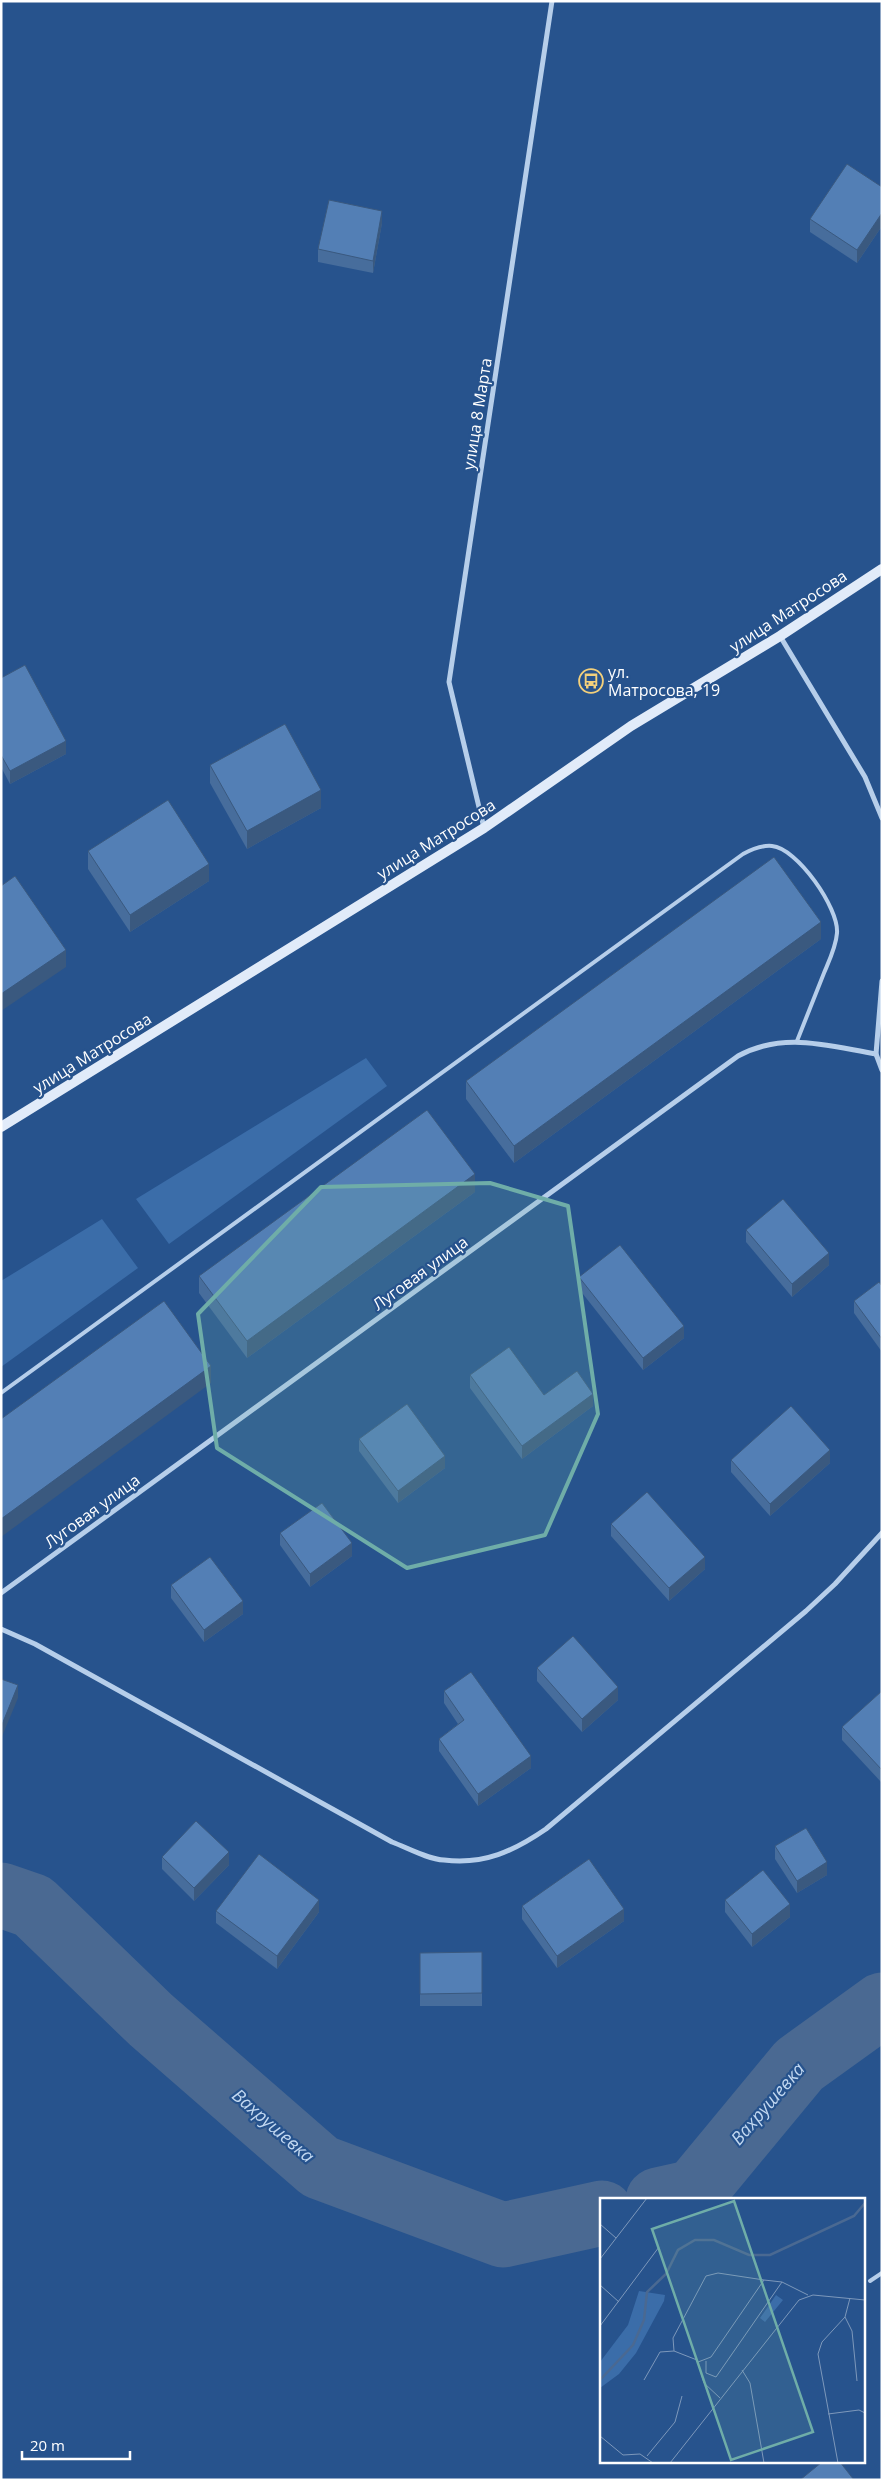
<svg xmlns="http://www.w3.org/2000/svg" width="883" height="2481" font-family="'Open Sans',sans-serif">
<rect width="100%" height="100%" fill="#27538d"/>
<g fill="#3b6da9">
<polygon points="366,1058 387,1086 169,1244 136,1199"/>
<polygon points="102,1219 138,1268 1,1367 1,1281"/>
</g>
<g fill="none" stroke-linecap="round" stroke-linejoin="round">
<g stroke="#4a6992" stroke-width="65">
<polyline points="1,1895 33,1906 151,2020 320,2167 503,2235 602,2213"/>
<polyline points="658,2200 694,2192 799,2065 882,2005"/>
</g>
<g stroke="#b6ceea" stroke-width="4">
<path d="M1 1393 743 854C752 849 761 845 772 846 797 848 839 908 837 933 836 947 829 961 824 973 815 996 806 1018 797 1041"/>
<polyline points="870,2281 882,2273"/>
</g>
<g stroke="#b6ceea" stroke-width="5">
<polyline points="780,636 865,777 882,818"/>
<polyline points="484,828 449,682 552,1"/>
<polyline points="882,981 876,1054 882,1070"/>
<path d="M1 1593 738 1056C784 1031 828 1046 876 1054"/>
<path d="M1 1629 35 1644 392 1842C408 1848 427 1859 444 1860 484 1865 514 1851 546 1829L806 1611 835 1584 882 1533"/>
</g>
<polyline stroke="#e1ebf9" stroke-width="10" points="1,1127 484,828 631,726 780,636 882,569"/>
</g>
<g fill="#476d9c">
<polygon points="882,187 882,226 857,263 810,232 810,219"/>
<polygon points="382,223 373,273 318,262 318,249"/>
<polygon points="1,678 66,754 10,784 1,767"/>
<polygon points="210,765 321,808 247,849 210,783"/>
<polygon points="88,851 209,881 130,932 88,869"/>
<polygon points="821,939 514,1163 466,1099 466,1081"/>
<polygon points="475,1192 247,1358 199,1293 199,1276"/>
<polygon points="746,1230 829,1265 792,1297 746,1242"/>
<polygon points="579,1277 684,1338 643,1370 579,1289"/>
<polygon points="882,1286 882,1352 854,1313 854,1301"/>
<polygon points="470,1375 544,1395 593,1406 522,1459 470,1388"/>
<polygon points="359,1439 445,1468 398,1503 359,1451"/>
<polygon points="731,1460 830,1463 770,1516 731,1472"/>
<polygon points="611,1524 705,1569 669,1601 611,1536"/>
<polygon points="280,1533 352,1556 310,1587 280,1545"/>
<polygon points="171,1585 243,1614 204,1642 171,1598"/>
<polygon points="537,1668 618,1700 582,1732 537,1681"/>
<polygon points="444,1691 531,1768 478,1806 439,1751 439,1739 458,1724 444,1703"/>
<polygon points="882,1691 882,1783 842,1740 842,1727"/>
<polygon points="775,1846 827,1875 797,1893 775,1859"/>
<polygon points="162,1857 229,1865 194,1901 162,1869"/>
<polygon points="725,1900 790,1917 752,1947 725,1912"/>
<polygon points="522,1906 624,1921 557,1968 522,1919"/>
<polygon points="216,1911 319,1912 277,1969 216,1923"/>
<polygon points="482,1952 482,2006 420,2006 420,1953"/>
</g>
<g fill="#3a597f">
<polygon points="382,211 382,223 373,273 373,261"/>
<polygon points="882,213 882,226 857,263 857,250"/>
<polygon points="66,741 66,754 10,784 10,771"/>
<polygon points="321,790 321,808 247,849 247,831"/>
<polygon points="209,864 209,881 130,932 130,915"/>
<polygon points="821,922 821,939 514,1163 514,1146"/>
<polygon points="66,950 66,967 1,1011 1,994"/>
<polygon points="475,1174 475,1192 247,1358 247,1341"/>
<polygon points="829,1253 829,1265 792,1297 792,1284"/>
<polygon points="684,1326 684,1338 643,1370 643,1358"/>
<polygon points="211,1366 211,1383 1,1537 1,1519"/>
<polygon points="593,1394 593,1406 522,1459 522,1446"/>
<polygon points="830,1450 830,1463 770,1516 770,1504"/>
<polygon points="445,1456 445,1468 398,1503 398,1491"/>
<polygon points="352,1543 352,1556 310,1587 310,1574"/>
<polygon points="705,1557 705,1569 669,1601 669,1588"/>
<polygon points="243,1601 243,1614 204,1642 204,1630"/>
<polygon points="18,1685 18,1698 1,1739 1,1727"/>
<polygon points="618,1687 618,1700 582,1732 582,1719"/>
<polygon points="531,1756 531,1768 478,1806 478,1794"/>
<polygon points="229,1852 229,1865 194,1901 194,1888"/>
<polygon points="827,1862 827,1875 797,1893 797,1881"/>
<polygon points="319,1900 319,1912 277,1969 277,1956"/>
<polygon points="790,1904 790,1917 752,1947 752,1934"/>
<polygon points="624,1909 624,1921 557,1968 557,1956"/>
</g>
<g fill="#537fb5" stroke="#3a597f">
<polygon points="847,164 882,187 882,213 857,250 810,219"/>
<polygon points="329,200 382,211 373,261 318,249"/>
<polygon points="25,665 66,741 10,771 1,755 1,678"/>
<polygon points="285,724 321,790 247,831 210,765"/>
<polygon points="168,800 209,864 130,915 88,851"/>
<polygon points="774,857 821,922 514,1146 466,1081"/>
<polygon points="15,876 66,950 1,994 1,886"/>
<polygon points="427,1110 475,1174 247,1341 199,1276"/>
<polygon points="783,1199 829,1253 792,1284 746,1230"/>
<polygon points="620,1245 684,1326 643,1358 579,1277"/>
<polygon points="879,1282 882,1286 882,1339 854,1301"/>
<polygon points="164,1301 211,1366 1,1519 1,1419"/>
<polygon points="509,1347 544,1395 577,1371 593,1394 522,1446 470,1375"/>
<polygon points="407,1404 445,1456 398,1491 359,1439"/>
<polygon points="791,1406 830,1450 770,1504 731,1460"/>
<polygon points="647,1492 705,1557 669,1588 611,1524"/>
<polygon points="322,1503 352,1543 310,1574 280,1533"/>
<polygon points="210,1557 243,1601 204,1630 171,1585"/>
<polygon points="573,1636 618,1687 582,1719 537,1668"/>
<polygon points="471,1672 531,1756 478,1794 439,1739 464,1720 444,1691"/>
<polygon points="1,1679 18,1685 1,1727"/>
<polygon points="882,1691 882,1770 842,1727"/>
<polygon points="196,1821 229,1852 194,1888 162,1857"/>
<polygon points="806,1828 827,1862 797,1881 775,1846"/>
<polygon points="259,1854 319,1900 277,1956 216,1911"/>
<polygon points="589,1859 624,1909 557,1956 522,1906"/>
<polygon points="763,1870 790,1904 752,1934 725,1900"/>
<polygon points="482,1952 482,1993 420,1994 420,1953"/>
<polygon points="822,2462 840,2462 854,2480 800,2480"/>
</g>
<path fill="#6fada8" fill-opacity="0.2" stroke="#6fada8" stroke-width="4" stroke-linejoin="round" d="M490 1183 568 1206 598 1414 545 1535 407 1568 217 1448 198 1314 321 1187Z"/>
<defs>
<g id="bus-ring" transform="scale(1.25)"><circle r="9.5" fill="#27538d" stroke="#f3d07b" stroke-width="1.5"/><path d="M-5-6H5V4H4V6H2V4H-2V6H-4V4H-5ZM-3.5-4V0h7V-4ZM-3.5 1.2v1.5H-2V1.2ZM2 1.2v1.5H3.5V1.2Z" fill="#f3d07b"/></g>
</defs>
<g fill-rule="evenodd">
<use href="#bus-ring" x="591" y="681"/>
</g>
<g text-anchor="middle" stroke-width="4.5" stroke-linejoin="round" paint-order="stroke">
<g font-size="16" fill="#fff" stroke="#27538d">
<text transform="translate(477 414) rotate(-81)" y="6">улица 8 Марта</text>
<text transform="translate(788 611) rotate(-33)" y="6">улица Матросова</text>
<text transform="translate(436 839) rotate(-32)" y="6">улица Матросова</text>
<text transform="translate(92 1053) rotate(-32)" y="6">улица Матросова</text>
<text transform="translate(420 1273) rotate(-36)" y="6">Луговая улица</text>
<text transform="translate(92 1511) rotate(-36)" y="6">Луговая улица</text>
</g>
<g font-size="16" fill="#fff" stroke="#27538d" text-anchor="start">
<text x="608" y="678">ул.<tspan x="608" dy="18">Матросова, 19</tspan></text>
</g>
<g font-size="18" font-style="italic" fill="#c2d8f1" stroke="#27538d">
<text transform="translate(768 2104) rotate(-49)" y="6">Вахрушевка</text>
<text transform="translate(273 2126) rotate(41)" y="6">Вахрушевка</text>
</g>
</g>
<g transform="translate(600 2198)">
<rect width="265" height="265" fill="#27538d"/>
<path d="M39 93 65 97 64 103 36 155 19 176 0 190V164L28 127ZM176 97 183 102 165 124 160 120Z" fill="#3b6da9"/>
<path fill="none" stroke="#4a6992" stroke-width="2.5" d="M0 182 33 147 44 122 47 94 66 76 78 52 95 42H114L149 57H170L254 18 265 5"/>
<path fill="none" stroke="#7d98bb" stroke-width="1" d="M0 26 16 40M0 61 47 0M0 87 19 104M245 119 252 133 257 183M0 128 59 49M74 153 97 162 104 185 120 200M106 163V175L116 179 182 84M98 164 111 159 164 82 182 84 208 97M142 172 150 185 164 265M44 182 60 154 74 153 73 140 106 78 118 75 164 82M228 216 259 212 265 215M0 238 23 257 40 256 53 265M47 258 75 224 82 198M70 265 199 102 213 97 265 102M238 265 218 156 222 144 245 119 250 100"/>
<path fill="#6fada8" fill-opacity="0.15" stroke="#6fada8" stroke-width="2.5" d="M134 3 213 234 131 262 52 31Z"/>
<rect width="265" height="265" fill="none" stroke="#fff" stroke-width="2.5"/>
</g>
<rect width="883" height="2481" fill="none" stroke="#ffffff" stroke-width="5"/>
<path d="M22 2451v8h108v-8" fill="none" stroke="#ffffff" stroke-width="2.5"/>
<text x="30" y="2451" font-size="15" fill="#ffffff" stroke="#27538d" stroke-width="4" paint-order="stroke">20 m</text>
</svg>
